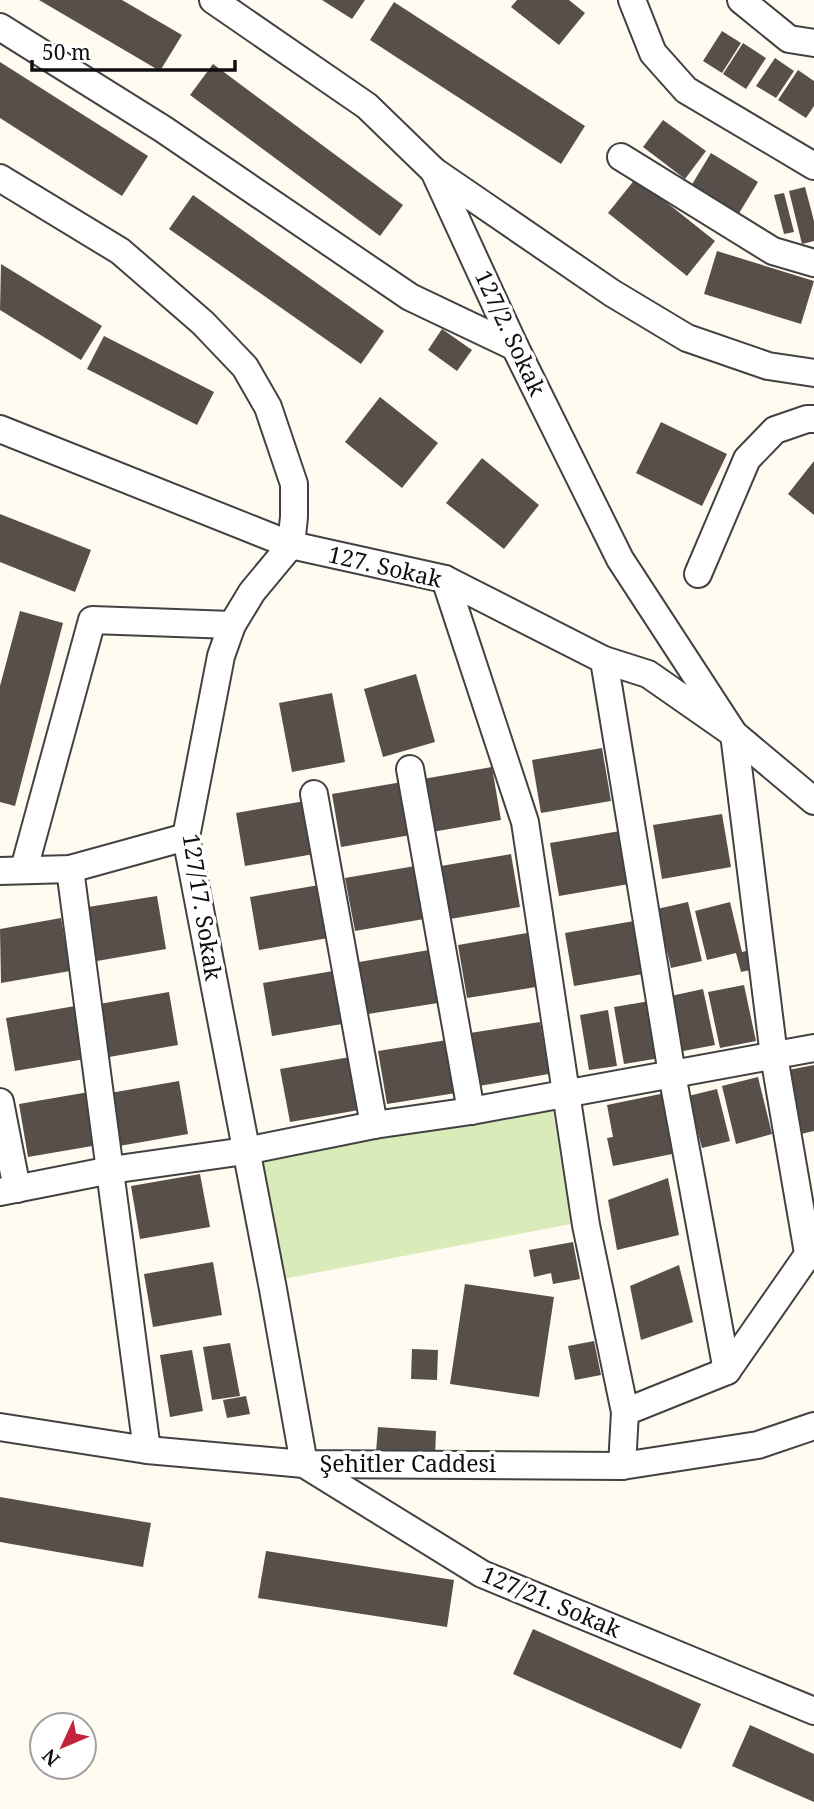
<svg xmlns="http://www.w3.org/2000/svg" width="814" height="1809" font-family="'Noto Serif',serif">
<rect width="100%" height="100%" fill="#fffbf1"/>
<polygon fill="#d9ebb9" points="552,1104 571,1224 283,1279 259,1159"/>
<g fill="#584f4b">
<polygon points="39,0 122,0 182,35 160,71"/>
<polygon points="322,0 365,0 352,19"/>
<polygon points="517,0 569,0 585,13 559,45 511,7"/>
<polygon points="394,2 585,126 561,164 370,40"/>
<polygon points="722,31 741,43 722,73 703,61"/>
<polygon points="743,43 766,58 746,89 723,74"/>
<polygon points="775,58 794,71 776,98 756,86"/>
<polygon points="0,62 148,156 122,196 0,118"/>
<polygon points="213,64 403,205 380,236 190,95"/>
<polygon points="798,70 814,81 814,106 806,118 778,100"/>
<polygon points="663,120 706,151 685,179 643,147"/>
<polygon points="711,153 758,182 738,215 691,186"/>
<polygon points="636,178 715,241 687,276 608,213"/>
<polygon points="805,187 814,221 814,241 802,244 789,191"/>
<polygon points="784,193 794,232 784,234 774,195"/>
<polygon points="193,195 384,331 361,364 169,229"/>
<polygon points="717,251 814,281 801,324 704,294"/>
<polygon points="1,264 102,326 81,360 0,310"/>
<polygon points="442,329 472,350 457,371 428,350"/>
<polygon points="104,336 214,392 197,425 87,369"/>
<polygon points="380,397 438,443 402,488 345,442"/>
<polygon points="661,422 727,454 702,506 636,473"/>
<polygon points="482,458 539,505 504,549 446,503"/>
<polygon points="814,461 814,515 788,494"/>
<polygon points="0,514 91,550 75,592 0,562"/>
<polygon points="20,611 63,623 15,806 0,802 0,686"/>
<polygon points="416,674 435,742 383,757 364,689"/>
<polygon points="332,693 345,762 292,772 279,703"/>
<polygon points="602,748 611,801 541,813 532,760"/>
<polygon points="492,767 501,820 432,832 423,779"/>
<polygon points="402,782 411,835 341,847 332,794"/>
<polygon points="305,801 314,854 245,866 236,813"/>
<polygon points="722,814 731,867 662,879 653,825"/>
<polygon points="620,831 629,884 559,896 550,843"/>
<polygon points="511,854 520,907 450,919 441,866"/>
<polygon points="415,866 424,919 355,931 345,878"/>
<polygon points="319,885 328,938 259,950 250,897"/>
<polygon points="157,896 166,949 97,961 88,907"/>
<polygon points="688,902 702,961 671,968 657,909"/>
<polygon points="730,902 742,952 754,949 759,968 741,972 736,953 707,960 695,911"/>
<polygon points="61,918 70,971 1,983 0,929"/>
<polygon points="634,921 643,974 574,986 565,933"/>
<polygon points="527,933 536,987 467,998 458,945"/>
<polygon points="429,950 438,1003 368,1014 359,962"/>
<polygon points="333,971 342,1024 272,1036 263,983"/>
<polygon points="744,985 756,1041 720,1048 708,992"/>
<polygon points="703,989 715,1045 678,1052 666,997"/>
<polygon points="169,992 178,1045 109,1057 99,1004"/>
<polygon points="650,1001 660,1058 624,1064 614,1007"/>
<polygon points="75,1006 85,1059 15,1071 6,1018"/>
<polygon points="608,1010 617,1066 589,1070 580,1015"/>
<polygon points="540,1022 549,1074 479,1086 470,1033"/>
<polygon points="447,1040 456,1093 387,1104 378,1051"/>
<polygon points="350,1057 359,1110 290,1122 280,1069"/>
<polygon points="814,1065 814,1131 796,1135 783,1071"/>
<polygon points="758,1077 772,1134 736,1144 722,1086"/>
<polygon points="179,1081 188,1134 119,1146 110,1093"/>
<polygon points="717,1089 730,1141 702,1148 688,1096"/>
<polygon points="89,1092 98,1145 28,1157 19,1104"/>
<polygon points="665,1093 677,1153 613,1166 607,1138 613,1137 607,1105"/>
<polygon points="200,1174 210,1227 140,1239 131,1186"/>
<polygon points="668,1178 679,1235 617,1250 608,1200"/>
<polygon points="573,1242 580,1279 553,1284 551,1273 534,1277 529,1250"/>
<polygon points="213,1262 222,1315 153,1327 144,1274"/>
<polygon points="679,1265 693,1322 641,1340 630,1286"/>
<polygon points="465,1284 554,1297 539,1397 450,1384"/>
<polygon points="594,1341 601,1375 575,1380 568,1346"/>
<polygon points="230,1343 240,1396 212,1400 203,1347"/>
<polygon points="412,1349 438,1350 437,1380 411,1379"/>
<polygon points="192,1350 203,1411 170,1417 160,1355"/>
<polygon points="246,1396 250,1414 227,1418 223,1400"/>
<polygon points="378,1427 436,1431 435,1457 376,1452"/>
<polygon points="0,1497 151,1523 143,1567 0,1542"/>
<polygon points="266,1551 454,1580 447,1627 258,1598"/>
<polygon points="533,1629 701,1704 681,1749 513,1674"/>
<polygon points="750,1725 814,1754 814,1802 732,1766"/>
</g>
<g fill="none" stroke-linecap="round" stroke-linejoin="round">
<g stroke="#424242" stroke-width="30">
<g id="minor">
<polyline points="213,0 367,106 434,171 515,347 620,559 734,734 774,1056 808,1253"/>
<polyline points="632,0 653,53 686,90 814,166"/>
<polyline points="741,0 789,39 814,43"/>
<polyline points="0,27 163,129 410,297 515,347"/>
<polyline points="621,157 773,251 814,263"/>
<polyline points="434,171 612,293 687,338 768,366 814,373"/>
<polyline points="0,178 120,251 203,323 245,367 268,407 294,484 294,517 291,545 252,592 232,625 221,656 186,837 273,1289 304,1464 482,1574 814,1711"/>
<polyline points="0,429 291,545 445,579 604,660 648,674 734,734 814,801"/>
<polyline points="698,574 747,459 775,430 807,419 814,419"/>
<polyline points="445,579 525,822 586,1225 625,1412 622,1466"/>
<polyline points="604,660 672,1074 727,1371"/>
<polyline points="410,769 471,1111"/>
<polyline points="314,794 374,1125"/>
<polyline points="24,869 92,620 232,625"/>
<polyline points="70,869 147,1450"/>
<polyline points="0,871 70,869 186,837"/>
<polyline points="0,1102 17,1189"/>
<polyline points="0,1192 111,1170 245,1151 374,1125 471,1111 814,1048"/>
<polyline points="625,1412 727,1371 814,1246"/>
<polyline points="0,1427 147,1450 304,1464 622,1466 758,1445 814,1426"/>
</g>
</g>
<use href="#minor" stroke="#fff" stroke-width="26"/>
</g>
<g text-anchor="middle" stroke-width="7" stroke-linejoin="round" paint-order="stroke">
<g font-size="23" fill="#0f0f0f" stroke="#fff">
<text transform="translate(510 333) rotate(65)" y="8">127/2. Sokak</text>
<text transform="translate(385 567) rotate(13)" y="8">127. Sokak</text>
<text transform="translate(202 907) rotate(81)" y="8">127/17. Sokak</text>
<text x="408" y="1472">Şehitler Caddesi</text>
<text transform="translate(551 1602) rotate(23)" y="8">127/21. Sokak</text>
</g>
</g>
<g transform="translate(63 1746) rotate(226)"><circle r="33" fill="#ffffff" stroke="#9f9f9f" stroke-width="2"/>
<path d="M0-5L12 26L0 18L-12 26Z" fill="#c4233d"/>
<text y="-10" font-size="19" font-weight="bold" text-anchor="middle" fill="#0f0f0f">N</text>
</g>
<path d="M32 60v10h203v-10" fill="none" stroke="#0f0f0f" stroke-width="3.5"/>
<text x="42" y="60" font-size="21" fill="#0f0f0f" stroke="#ffffff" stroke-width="5" paint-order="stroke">50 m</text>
</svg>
